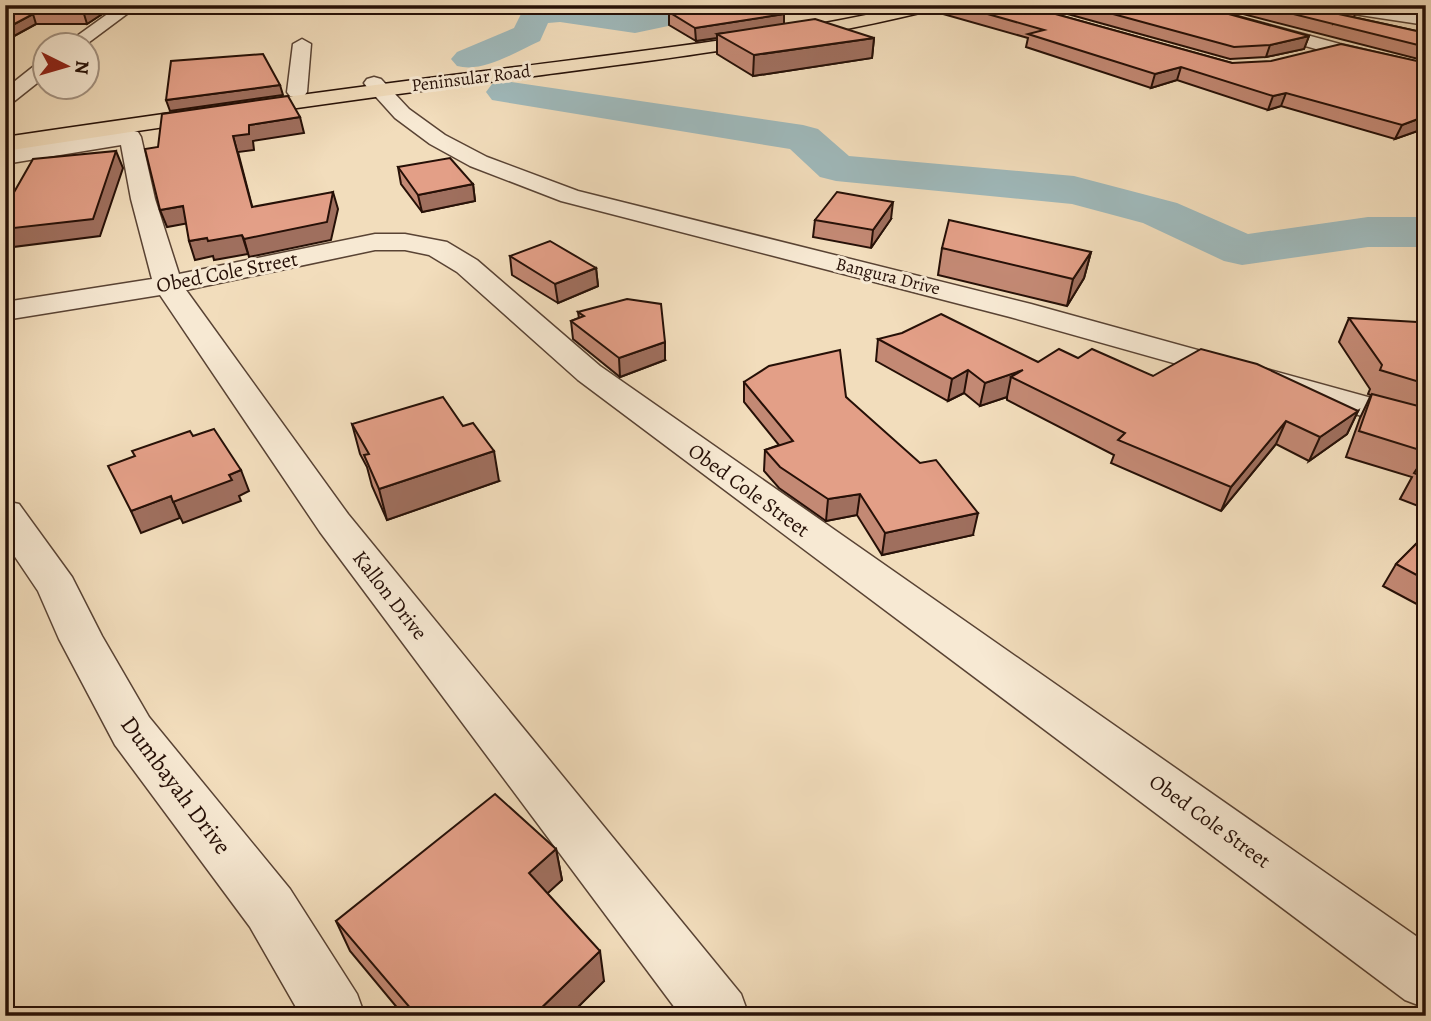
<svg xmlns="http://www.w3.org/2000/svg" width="1431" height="1021" font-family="Alegreya,serif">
<rect width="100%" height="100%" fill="#f2ddbc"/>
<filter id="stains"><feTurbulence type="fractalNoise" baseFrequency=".00286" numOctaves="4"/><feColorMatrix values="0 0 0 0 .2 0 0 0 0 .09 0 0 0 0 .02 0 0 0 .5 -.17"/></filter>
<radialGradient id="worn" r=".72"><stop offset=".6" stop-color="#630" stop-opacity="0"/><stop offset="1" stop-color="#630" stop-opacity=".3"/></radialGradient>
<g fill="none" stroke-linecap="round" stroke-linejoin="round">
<g fill="#9fb9bb" fill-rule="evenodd">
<path d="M538 5H573L635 13 665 8V5H695L697 14 692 21 635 33 560 22 548 23 540 41C515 52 484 73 457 66L451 59 457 52 514 28 524 8Z"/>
<polygon points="505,81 803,125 818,129 849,156 1074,176 1177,203 1248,234 1368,217 1426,217 1426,247 1368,247 1242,265 1224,261 1143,223 1072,204 836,181 820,177 790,149 492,100 486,92 492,84"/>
</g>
<g stroke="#594334" stroke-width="3">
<g id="street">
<polygon points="120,5 139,5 84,46 63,46"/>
<polygon points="1169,5 1196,5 1340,44 1426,64 1426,76 1330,53 1171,8"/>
<polygon points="1319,5 1361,5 1426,15 1426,25 1327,10"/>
<polygon points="302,39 311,44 307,92 304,96 290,96 287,92 293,44"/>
<polygon points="46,60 46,76 12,103 5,105 5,89 39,62"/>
<polygon points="374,77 381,79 409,109 445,135 487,157 578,191 1031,304 1426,413 1426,434 1010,317 561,201 470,166 430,144 395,118 367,87 364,83 367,79"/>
<polygon points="130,130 138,132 141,137 155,199 179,274 375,234 405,234 447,242 477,260 600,366 1426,943 1426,1008 1405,1000 578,380 457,272 429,255 405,250 375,250 186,290 348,514 741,994 749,1016 681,1016 320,532 160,295 5,320 5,302 152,279 131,199 121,145 5,164 5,150"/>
<polygon points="5,501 19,504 72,577 102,636 149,717 290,889 357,994 365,1016 301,1016 250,927 115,745 59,639 38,591 5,542"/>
</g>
</g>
<g stroke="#261007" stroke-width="3">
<path id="primary" d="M912 5H942L940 8C794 45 645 61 497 81 333 102 169 126 5 151V137C168 113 330 90 493 70 633 52 774 37 912 5Z"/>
</g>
<use href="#street" fill="#f7e9d3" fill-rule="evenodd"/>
<use href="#primary" fill="#f2ddbc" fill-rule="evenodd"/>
</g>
<g fill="#c38974" stroke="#261007" stroke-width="2">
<polygon points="5,5 116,5 87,24 36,24 5,41"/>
<polygon points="937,5 1023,5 1232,63 1426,63 1426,128 1395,139 1281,106 1268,110 1177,80 1151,88 1026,47 1028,38 936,12"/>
<polygon points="1035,5 1196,5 1309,36 1304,49 1266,57 1230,59"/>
<polygon points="1208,5 1358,5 1353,17 1426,33 1426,61"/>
<polygon points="669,12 784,24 874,38 872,58 753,76 717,54 717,38 696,41 669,25"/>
<polygon points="398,167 473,184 475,201 422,212 401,184"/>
<polygon points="891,219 871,248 813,237 815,220"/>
<polygon points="942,248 1091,252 1084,278 1067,306 938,275"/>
<polygon points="510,256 596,268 598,286 558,303 512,275"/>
<polygon points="578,312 665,360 620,377 573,339 571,321 579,318"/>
<polygon points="1349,318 1426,333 1426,509 1400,499 1412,477 1346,457 1360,418 1371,395 1368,394 1370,389 1339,342"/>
<polygon points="878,339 1038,362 1078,358 1153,376 1358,411 1347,434 1309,461 1276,444 1221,511 1111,463 1114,455 1007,400 1007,397 980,406 964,393 948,401 876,361"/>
<polygon points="744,382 846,397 973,535 882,555 857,515 826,521 779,488 764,471 765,450 779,445 744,402"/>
<polygon points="352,424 499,481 387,520 372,486 367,467 360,454"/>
<polygon points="1426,534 1426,609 1383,586 1396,564"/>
<polygon points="556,849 562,880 547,893 604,981 569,1016 404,1016 350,951 336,921"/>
</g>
<g fill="#9f6f5e" stroke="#261007" stroke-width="2">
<polygon points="97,5 116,5 87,24 84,14"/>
<polygon points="1358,5 1354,17 1333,24 1334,13"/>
<polygon points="33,14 36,24 5,41 5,29"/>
<polygon points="784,14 784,27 717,34 717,38 696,41 695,28"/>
<polygon points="1309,36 1304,49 1266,57 1270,45"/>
<polygon points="874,38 872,58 753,76 754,55"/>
<polygon points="1181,67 1177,80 1151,88 1155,74"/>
<polygon points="280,85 283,95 170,111 166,100"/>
<polygon points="1286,93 1281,106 1268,110 1273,96"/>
<polygon points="1426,116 1426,128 1395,139 1402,125"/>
<polygon points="300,117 304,133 253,141 254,150 238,152 257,225 233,136 249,125"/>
<polygon points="116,151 123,168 100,236 5,248 5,229"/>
<polygon points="473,184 475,201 422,212 418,195"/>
<polygon points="333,192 338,209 331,240 249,257 244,239"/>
<polygon points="893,202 891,219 871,248 873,230"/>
<polygon points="183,206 189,223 167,227 160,210"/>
<polygon points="242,235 248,254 214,260 213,256 195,260 189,241 207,238"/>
<polygon points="1091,252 1084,278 1067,306 1073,279"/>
<polygon points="596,268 598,286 558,303 555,284"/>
<polygon points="665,342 665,360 620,377 619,358"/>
<polygon points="968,370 964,393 948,401 952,379"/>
<polygon points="1023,370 1011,377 1007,397 980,406 985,383"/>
<polygon points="1358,411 1347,434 1309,461 1320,437"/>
<polygon points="1286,421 1276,444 1221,511 1231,487"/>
<polygon points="494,451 499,481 387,520 379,489"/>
<polygon points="241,470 249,491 239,496 241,501 183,523 173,502 229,475"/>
<polygon points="860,494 857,515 826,521 828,499"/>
<polygon points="171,496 180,518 141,533 131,511"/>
<polygon points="978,513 973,535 882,555 885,533"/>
<polygon points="556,849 562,880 536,904 529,873"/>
<polygon points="600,951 604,981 569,1016 533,1016"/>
<polygon points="446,1009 448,1016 437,1016"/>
</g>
<g fill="#e39f87" stroke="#261007" stroke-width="2">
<polygon points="5,5 97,5 84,14 33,14 5,29"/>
<polygon points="719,5 757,5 784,14 695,28 669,12"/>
<polygon points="956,5 1023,5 1232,63 1271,61 1341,44 1426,63 1426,116 1402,125 1286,93 1273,96 1181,67 1155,74 1028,34 1044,30"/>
<polygon points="1080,5 1196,5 1309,36 1270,45 1234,47"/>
<polygon points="1257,5 1358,5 1334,13 1426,33 1426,47"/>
<polygon points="815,19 874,38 754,55 717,34"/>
<polygon points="263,54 280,85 166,100 171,61"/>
<polygon points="288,96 300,117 249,125 249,134 233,136 252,207 333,192 327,222 244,239 242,235 208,241 207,238 189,241 183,206 160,210 145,149 158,147 162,114"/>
<polygon points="116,151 93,219 5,229 5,208 33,159"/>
<polygon points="450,158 473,184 418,195 398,167"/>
<polygon points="837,192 893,202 873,230 815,220"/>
<polygon points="949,220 1091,252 1073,279 942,248"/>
<polygon points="550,241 596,268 555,284 510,256"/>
<polygon points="627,299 661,304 665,342 619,358 571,321 584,316 578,312"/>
<polygon points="941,314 1038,362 1059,349 1078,358 1092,349 1153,376 1201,349 1257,364 1358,411 1320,437 1286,421 1231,487 1118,440 1125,433 1011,377 1023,370 985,383 968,370 952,379 878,339 902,333"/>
<polygon points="1349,318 1417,322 1426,333 1426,384 1380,370 1382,365"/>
<polygon points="840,350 846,397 920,463 936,460 978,513 885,533 860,494 828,499 780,467 765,450 793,441 744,382 769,366"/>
<polygon points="1372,394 1426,408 1426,452 1359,431"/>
<polygon points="443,397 463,426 473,423 494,451 379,489 364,455 369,454 352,424"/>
<polygon points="214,429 241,470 229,475 232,480 173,502 171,496 131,511 108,466 135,456 132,451 190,431 193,436"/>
<polygon points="1426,455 1426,478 1414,473"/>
<polygon points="1426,534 1426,580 1396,564"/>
<polygon points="495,794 556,849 529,873 600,951 533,1016 452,1016 446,1009 437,1016 417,1016 336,921"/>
</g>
<g text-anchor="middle" stroke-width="6" stroke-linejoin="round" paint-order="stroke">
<g font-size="18" fill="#261007" stroke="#f7e9d3">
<text transform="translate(471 78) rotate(-7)" y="6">Peninsular Road</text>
<text transform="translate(888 276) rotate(14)" y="6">Bangura Drive</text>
</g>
<g font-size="21" fill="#261007" stroke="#f7e9d3">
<text transform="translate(227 272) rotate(-11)" y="7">Obed Cole Street</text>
<text transform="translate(749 490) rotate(36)" y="7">Obed Cole Street</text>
<text transform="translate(390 595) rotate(52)" y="7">Kallon Drive</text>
<text transform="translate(1210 821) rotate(36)" y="7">Obed Cole Street</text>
</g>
<g font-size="24" fill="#261007" stroke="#f7e9d3">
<text transform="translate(176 785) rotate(53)" y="8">Dumbayah Drive</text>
</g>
</g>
<rect width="1431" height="1021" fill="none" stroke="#f2ddbc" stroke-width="28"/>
<rect x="7" y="7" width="1417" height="1007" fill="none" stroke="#261007" stroke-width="3.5"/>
<rect x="14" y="14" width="1403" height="993" fill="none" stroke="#261007" stroke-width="2"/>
<g transform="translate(66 66) rotate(95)"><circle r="33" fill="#f7e9d3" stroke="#a39281" stroke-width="2"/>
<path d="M0-5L12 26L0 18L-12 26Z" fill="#8f2418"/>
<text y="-10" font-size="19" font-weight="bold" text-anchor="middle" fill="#261007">N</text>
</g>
<rect width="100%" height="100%" filter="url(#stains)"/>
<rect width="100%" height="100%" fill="url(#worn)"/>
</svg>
